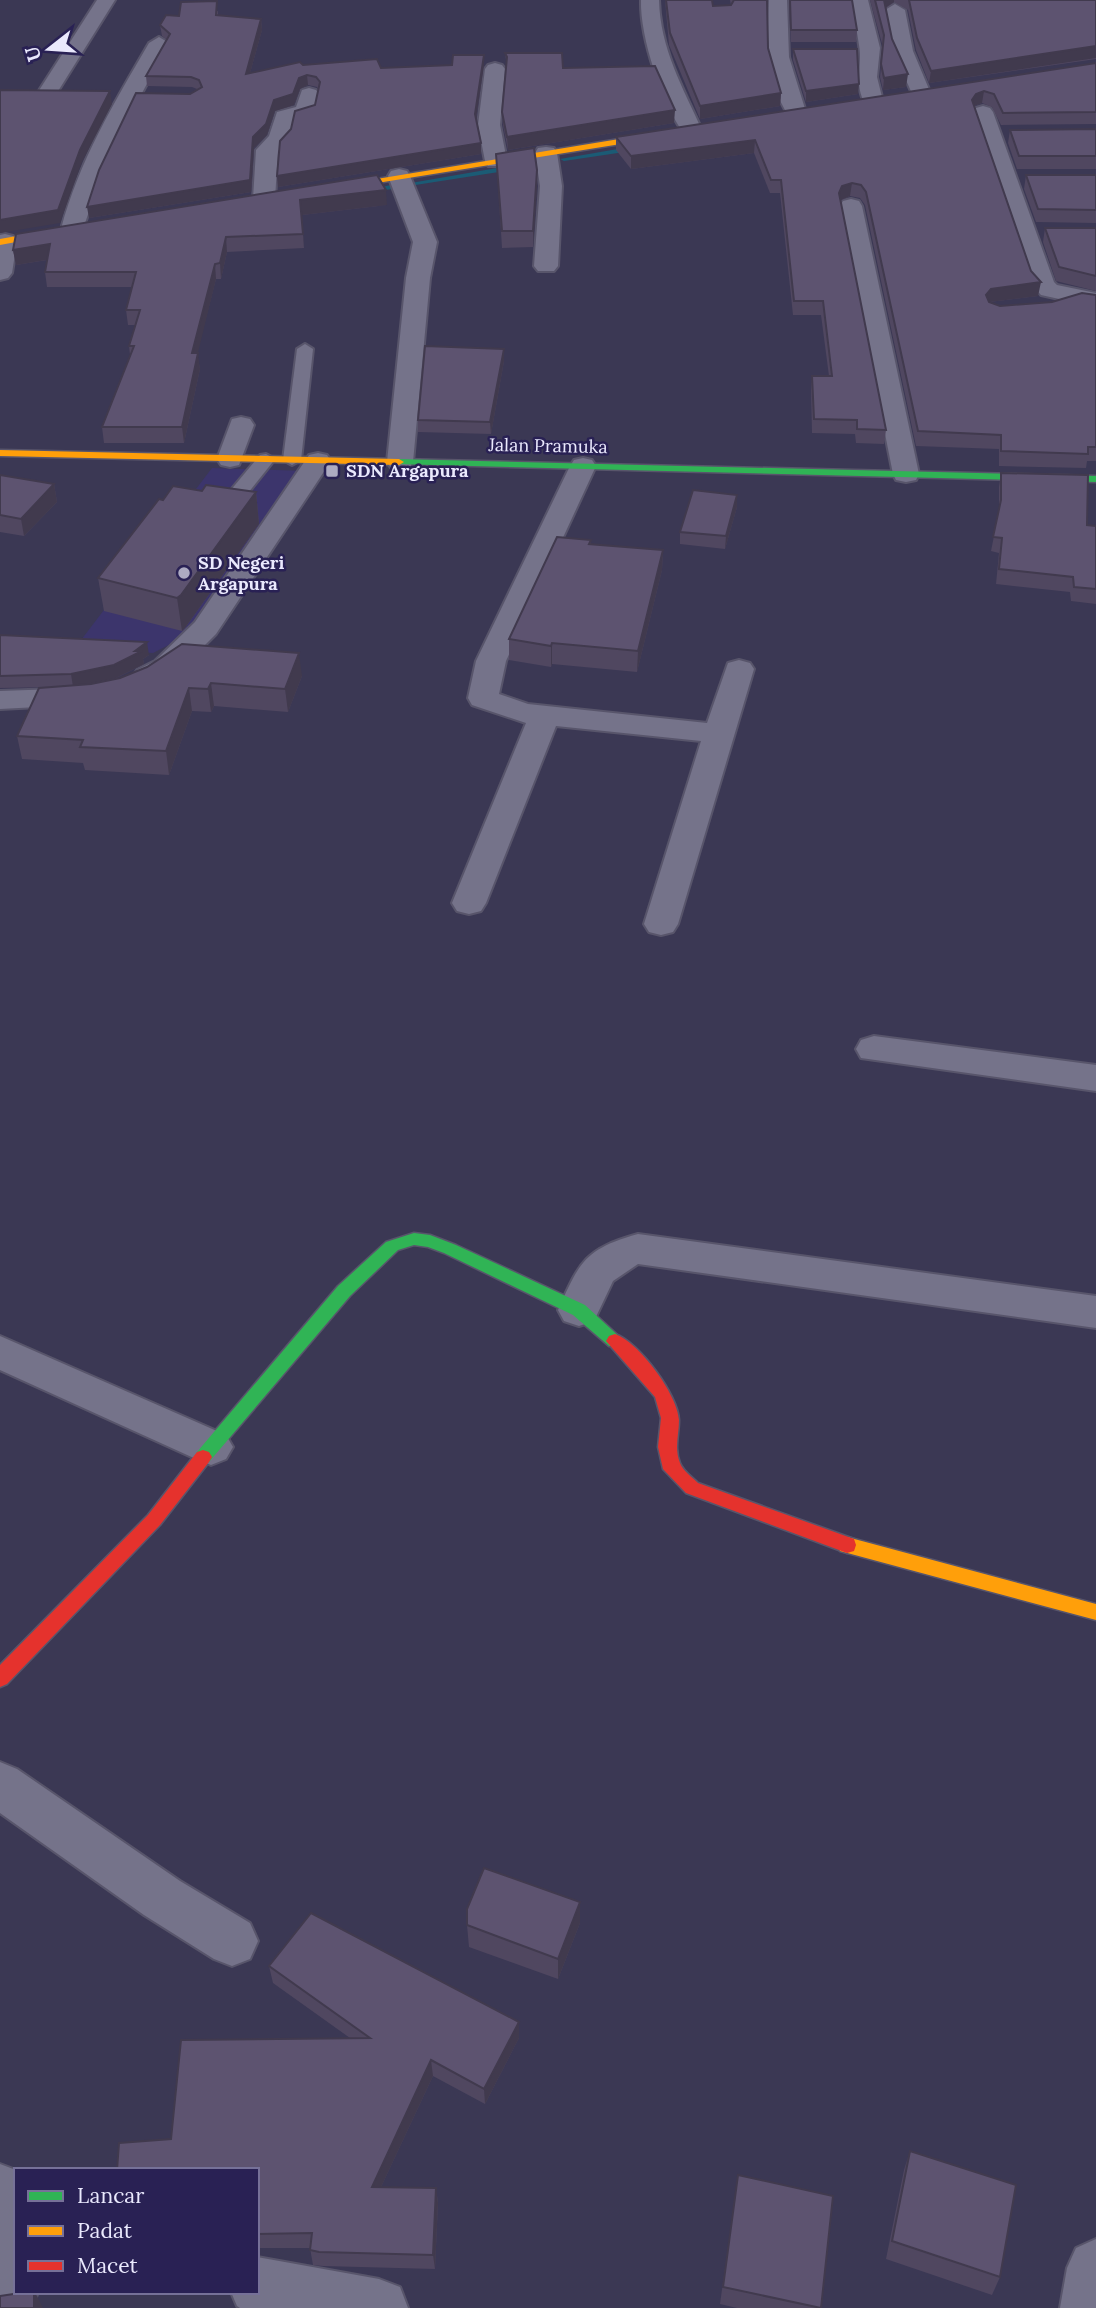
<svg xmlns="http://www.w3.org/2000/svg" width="1096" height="2308" font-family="Lora,serif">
<rect width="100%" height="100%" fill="#3b3854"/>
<polygon fill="#3c356c" points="212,468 305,471 190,634 153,653 75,648"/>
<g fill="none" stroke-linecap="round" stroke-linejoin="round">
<g fill="#1b5b75" fill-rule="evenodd">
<polygon points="635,146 638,146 638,150 564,161 560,159"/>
<polygon points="515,165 519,167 518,169 409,186 405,184"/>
<polygon points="396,184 399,184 399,188 365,193 361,191"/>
</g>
<g stroke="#58556b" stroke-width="4">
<g id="lane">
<polygon points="305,344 313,349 301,460 292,465 283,460 297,349"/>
<polygon points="266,454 275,459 272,463 229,517 215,517 213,513 215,509 260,455"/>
</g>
</g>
<g stroke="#58556b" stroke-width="4">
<g id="street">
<polygon points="97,0 115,0 55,96 41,96 38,92"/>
<path d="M641 0H659C660 48 683 88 702 130L698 134H684C662 103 640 38 641 0Z"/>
<path d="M769 0H787L789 57 806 112 803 116H789C766 83 767 38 769 0Z"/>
<path d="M850 0H868L880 48 877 77 883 101 880 105H866C853 85 863 66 859 45 857 30 853 15 850 0Z"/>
<polygon points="895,4 905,10 913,51 931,94 928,98 914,98 893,51 885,10"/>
<path d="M159 37 169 43 108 156 83 229 80 234H64L61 229C79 161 114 103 149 43Z"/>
<polygon points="495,63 502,65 505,69 500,125 507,161 504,166 488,166 485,161 478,125 485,69 488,65"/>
<polygon points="309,88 316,90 319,94 313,115 294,120 290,138 278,151 275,199 272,204 256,204 253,199 256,150 269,136 277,112 296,107 302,90"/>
<polygon points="983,106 990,108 993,112 1054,282 1057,285 1096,293 1096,307 1041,295 1031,284 973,112 976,108"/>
<polygon points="546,147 554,148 557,153 562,186 558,266 554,271 538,271 534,266 540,186 535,153 538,148"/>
<polygon points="399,169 407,171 410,176 437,242 430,278 413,462 409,468 400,470 391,468 387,462 406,278 413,242 388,176 391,171"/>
<polygon points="851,199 859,201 862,206 919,474 916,480 906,482 896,480 893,474 840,206 843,201"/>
<polygon points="5,234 13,236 17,241 12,273 8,278 0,280 0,235"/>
<polygon points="241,417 250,419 254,425 239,465 230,467 221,465 217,459 232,419"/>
<polygon points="318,453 327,455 331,461 216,634 177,673 148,685 137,682 133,676 137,670 155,661 195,622 309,455"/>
<polygon points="583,458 592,460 596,466 506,661 499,694 528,704 707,723 728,663 739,660 750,663 754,669 678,924 673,932 661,935 649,932 644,924 701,741 556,726 486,903 481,911 469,914 457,911 452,903 526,723 472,705 468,698 476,661 570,466 574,460"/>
<polygon points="84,688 95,690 99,697 95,704 0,709 0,691"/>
<polygon points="874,1036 1096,1065 1096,1091 861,1058 856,1049 861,1040"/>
<path d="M638 1234 1096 1296V1328L638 1264 613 1281 594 1321 579 1326 564 1321 558 1310C580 1261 585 1249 638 1234Z"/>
<polygon points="0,1336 226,1435 233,1447 226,1459 211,1465 196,1459 0,1370"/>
<polygon points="0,1762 17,1769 180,1881 250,1923 258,1941 250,1959 232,1966 214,1959 144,1915 0,1813"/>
<polygon points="0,2164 16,2170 16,2292 38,2292 36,2297 16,2306 0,2307"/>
<polygon points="1096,2239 1096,2308 1060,2308 1067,2268 1076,2248"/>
<polygon points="257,2257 379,2279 400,2287 408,2308 240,2308 237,2306 231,2292 257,2292"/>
</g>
</g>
<g stroke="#58556b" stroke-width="3">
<g id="fast">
<polygon points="399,459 1096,476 1096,482 395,464 395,460"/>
<polygon points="414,1233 430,1235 456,1245 585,1305 624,1341 621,1346 609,1346 573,1315 444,1253 428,1247 414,1245 398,1250 350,1296 209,1462 203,1464 197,1462 194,1457 197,1452 338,1286 386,1242"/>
</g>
</g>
<g stroke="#58556b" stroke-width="3">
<g id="slow">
<polygon points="668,131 671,132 671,136 327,191 322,188"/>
<polygon points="67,227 70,228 70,232 0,245 0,239"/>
<polygon points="0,450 399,459 404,462 399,465 0,456"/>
<polygon points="847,1537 1096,1604 1096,1620 840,1551 838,1545 840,1539"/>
</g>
</g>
<g stroke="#58556b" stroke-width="3">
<g id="jam">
<path d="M615 1334C639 1342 678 1395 679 1420 679 1435 674 1448 680 1463 683 1471 692 1477 698 1483L854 1539 856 1545 854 1551 847 1553 686 1493 663 1469 658 1447 661 1418 655 1397 606 1341 609 1336Z"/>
<polygon points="203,1450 209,1452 212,1457 209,1462 160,1525 7,1684 0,1687 0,1665 148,1515 197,1452"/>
</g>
</g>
<use href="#lane" fill="#75738a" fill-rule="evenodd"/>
<use href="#street" fill="#75738a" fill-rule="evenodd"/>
<use href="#fast" fill="#30b455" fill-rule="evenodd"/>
<use href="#slow" fill="#ff9f0a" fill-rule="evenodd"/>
<use href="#jam" fill="#e5322d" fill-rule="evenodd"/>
</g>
<g fill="#504760">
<polygon points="665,0 712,0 713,6 731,5 730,0 767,0 768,48 781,93 780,106 700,119 669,45"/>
<polygon points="789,0 852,0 857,30 856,42 791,42"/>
<polygon points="870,0 1096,0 1096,59 929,83 916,50 908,10 894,2 886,8 892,39 906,87 883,90 880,77 883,47"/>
<polygon points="218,11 218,15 261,19 262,30 250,73 303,65 381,68 452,65 484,55 484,65 476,119 481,154 278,187 277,176 315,105 318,89 317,87 308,85 300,89 294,105 275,111 267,135 254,148 251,192 89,218 190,94 197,89 192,87 147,86 146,76 167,40 162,36 160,25 179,16"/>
<polygon points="793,49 858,94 806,102 793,60"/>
<polygon points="505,53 563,68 674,123 508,150 503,125 502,112 507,67"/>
<polygon points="1096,63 1096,124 1001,125 992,107 982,103 974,106 1038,296 989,302 1000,306 1052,302 1096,295 1096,461 1087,461 1086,468 999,466 999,449 916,446 865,205 860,198 850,196 840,201 886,430 884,444 856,443 855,434 812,433 811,390 812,376 829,376 821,315 793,315 780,193 770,193 754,153 631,169 616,150 616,137"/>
<polygon points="1096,129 1096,169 1017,169 1008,143 1010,130"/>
<polygon points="496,154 537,186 533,247 502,248"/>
<polygon points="1026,175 1096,175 1096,223 1036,222 1024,189"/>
<polygon points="387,205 302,215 304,248 227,252 221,279 216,279 197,353 200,369 184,443 104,443 102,427 130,355 129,346 135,325 128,325 126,310 132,287 47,287 45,272 47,260 16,265 13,250 16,234"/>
<polygon points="1045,228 1096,228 1096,291 1056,281 1043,242"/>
<polygon points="504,349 504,361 491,434 418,432 418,420"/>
<polygon points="1001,473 1087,525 1096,526 1096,604 1071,601 1070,592 996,584 999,553 991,551 999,511 999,487"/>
<polygon points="0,475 54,484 57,502 24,536 0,532"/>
<polygon points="202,491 256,492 259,524 185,628 182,631 104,611 98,578 163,500"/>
<polygon points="737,507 725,549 680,544 680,532"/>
<polygon points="591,540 591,544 663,550 662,570 637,672 552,664 551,667 509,660 509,639"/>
<polygon points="0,635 149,655 143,659 144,664 116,678 82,685 302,676 288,712 214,706 211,712 192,711 169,775 85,770 83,763 22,759 17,736 54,687 0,688"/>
<polygon points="580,1923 558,1979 469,1947 467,1925"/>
<polygon points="269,1966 519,2038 485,2104 433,2076 381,2187 436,2188 438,2203 435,2269 323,2266 313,2265 310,2248 257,2248 257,2170 171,2139 350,2038 273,1983"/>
<polygon points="910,2151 1000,2277 992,2295 886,2259 904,2170"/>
<polygon points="738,2175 821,2308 737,2308 720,2304"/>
</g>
<g fill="#413a4e">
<polygon points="884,0 894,0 894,2 882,10"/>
<polygon points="261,19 262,30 247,84 246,74"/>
<polygon points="1096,46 1096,58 929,83 931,71"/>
<polygon points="484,55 484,65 475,125 475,114"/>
<polygon points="908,74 906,87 883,90 884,78"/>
<polygon points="307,75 308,85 300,89 294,105 275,111 267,135 254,148 251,192 89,218 87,207 253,137 274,100 299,78"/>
<polygon points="859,84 858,94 806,102 806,91"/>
<polygon points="110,91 112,104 82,162 60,223 0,233 0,220 80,150"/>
<polygon points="984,91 982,103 974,106 972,100 976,94"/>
<polygon points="781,93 780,106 700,119 700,106"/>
<polygon points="675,110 674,123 508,150 507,137"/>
<polygon points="755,140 754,153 631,169 631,156"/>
<polygon points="481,143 481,154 278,187 277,176"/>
<polygon points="537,170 537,186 533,247 533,231"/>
<polygon points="852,183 850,196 841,200 837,207 839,193 842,186"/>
<polygon points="386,190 387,205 302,215 304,248 300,200"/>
<polygon points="226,237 227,252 221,279 220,263"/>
<polygon points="50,244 52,259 16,265 13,250"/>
<polygon points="215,264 216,279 194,369 192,353"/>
<polygon points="1041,282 1038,296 989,302 986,295 991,289"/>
<polygon points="504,349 504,361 491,434 490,422"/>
<polygon points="198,353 200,369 184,443 182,427"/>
<polygon points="54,484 57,502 24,536 21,519"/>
<polygon points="256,492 259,524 185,628 182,631 177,598"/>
<polygon points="737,495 737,507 725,549 726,536"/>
<polygon points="663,550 662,570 637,672 638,651"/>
<polygon points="147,642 149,655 143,659 144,664 116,678 73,687 71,674 135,651"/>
<polygon points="552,643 552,664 551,667 551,646"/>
<polygon points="299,653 302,676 288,712 285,689"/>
<polygon points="211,683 214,706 211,712 208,689"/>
<polygon points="189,688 192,711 169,775 166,751"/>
<polygon points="580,1902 580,1923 558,1979 558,1959"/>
<polygon points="519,2022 519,2038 485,2104 484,2089"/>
<polygon points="431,2060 433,2076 374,2202 372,2187"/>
<polygon points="436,2188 438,2203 435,2269 433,2255"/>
<polygon points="34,2292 35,2292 43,2308 34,2308"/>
</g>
<g fill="#5d5370" stroke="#413a4e" stroke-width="2">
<polygon points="666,0 712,0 713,6 731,5 734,0 767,0 768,48 781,93 700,106 670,33"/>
<polygon points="790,0 852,0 857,30 791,30"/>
<polygon points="875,0 884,0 892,39 908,74 884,78 881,64 884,35"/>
<polygon points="909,0 1096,0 1096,46 931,71 917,38"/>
<polygon points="217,1 216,15 261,19 246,74 300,62 303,65 377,59 381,68 452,65 453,55 484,55 475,114 481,143 277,176 280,141 291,129 295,111 315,105 320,82 316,77 307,75 299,78 293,94 274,100 266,124 253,137 250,180 87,207 99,170 136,93 190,94 202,87 199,80 191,77 146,76 170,34 160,25 166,15 179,16 181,2"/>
<polygon points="793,49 857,49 859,84 806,91"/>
<polygon points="505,53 562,53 563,68 655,66 675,110 507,137 502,112 507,57"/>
<polygon points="1096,63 1096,112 1003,113 994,94 984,91 976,94 972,100 1031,271 1041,282 991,289 986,295 989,302 1000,306 1052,302 1082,293 1096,295 1096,447 1088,447 1088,454 1001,451 1001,435 918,431 866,192 861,185 852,183 842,186 839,193 886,430 857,429 857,420 814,419 812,376 832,376 823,301 794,301 781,180 771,180 755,140 631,156 616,137"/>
<polygon points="0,90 110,91 80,150 58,210 0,220"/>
<polygon points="1096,129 1096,156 1019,156 1010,130"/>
<polygon points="534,148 537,170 533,231 502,231 496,154"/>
<polygon points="377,175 386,190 300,200 303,234 226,237 220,263 215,264 192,353 198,353 182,427 102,427 134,346 129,346 140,310 126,310 136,272 45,272 50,244 13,250 16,234"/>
<polygon points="1026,175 1096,175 1096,210 1038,209"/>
<polygon points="1045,228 1096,228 1096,276 1059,267"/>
<polygon points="425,346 504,349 490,422 418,420"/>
<polygon points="1001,473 1088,475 1087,525 1096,526 1096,589 1074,587 1073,577 999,569 1002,538 993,537 1001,500"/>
<polygon points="0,475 54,484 21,519 0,515"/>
<polygon points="206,485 256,492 181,595 177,598 98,578 159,499 163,500 173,486 202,491"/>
<polygon points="693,490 737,495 726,536 680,532"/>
<polygon points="557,537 591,540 589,544 663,550 638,651 552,643 551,646 509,639"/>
<polygon points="0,635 147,642 135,651 142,651 114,665 71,674 0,676"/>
<polygon points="182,644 299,653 285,689 211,683 208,689 189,688 166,751 80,747 83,740 17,736 39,688 91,684 120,678 147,667"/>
<polygon points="484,1868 580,1902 558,1959 467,1925 467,1909"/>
<polygon points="311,1913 519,2022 484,2089 431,2060 372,2187 436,2188 433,2255 319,2252 310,2250 312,2233 257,2234 257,2170 117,2170 119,2143 171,2139 181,2040 370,2038 269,1966"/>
<polygon points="910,2151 1016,2185 1000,2277 892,2241"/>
<polygon points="738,2175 833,2196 821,2308 723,2287"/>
<polygon points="27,2292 34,2292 34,2308 0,2308 0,2296"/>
</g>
<g fill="#adabc2" stroke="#292154" stroke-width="2.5">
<rect x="325" y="464" width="14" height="14" rx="3.5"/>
<circle cx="184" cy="573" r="7"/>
</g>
<g text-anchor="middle" stroke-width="5" stroke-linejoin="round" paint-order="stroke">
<g font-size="18" fill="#eae9fd" stroke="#292154">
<text transform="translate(548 446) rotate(1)" y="6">Jalan Pramuka</text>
</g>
<g font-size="18" font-weight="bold" fill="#eae9fd" stroke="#292154" text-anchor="start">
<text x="346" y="477">SDN Argapura</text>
<text x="198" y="569">SD Negeri<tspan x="198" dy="21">Argapura</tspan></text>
</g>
</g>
<rect x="14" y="2168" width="245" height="126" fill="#292154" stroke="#767198" stroke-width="2"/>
<rect x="28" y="2191" width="35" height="10" fill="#30b455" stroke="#767198" stroke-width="2"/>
<text x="77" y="2203" font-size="21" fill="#eae9fd">Lancar</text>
<rect x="28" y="2226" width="35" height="10" fill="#ff9f0a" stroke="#767198" stroke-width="2"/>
<text x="77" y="2238" font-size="21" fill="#eae9fd">Padat</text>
<rect x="28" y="2261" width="35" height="10" fill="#e5322d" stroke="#767198" stroke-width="2"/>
<text x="77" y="2273" font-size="21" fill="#eae9fd">Macet</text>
<g transform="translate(49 49) rotate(253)" stroke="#292154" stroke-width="5" paint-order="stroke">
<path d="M0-5L12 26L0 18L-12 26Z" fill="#eae9fd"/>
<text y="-10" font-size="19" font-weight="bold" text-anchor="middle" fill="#eae9fd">U</text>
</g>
</svg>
